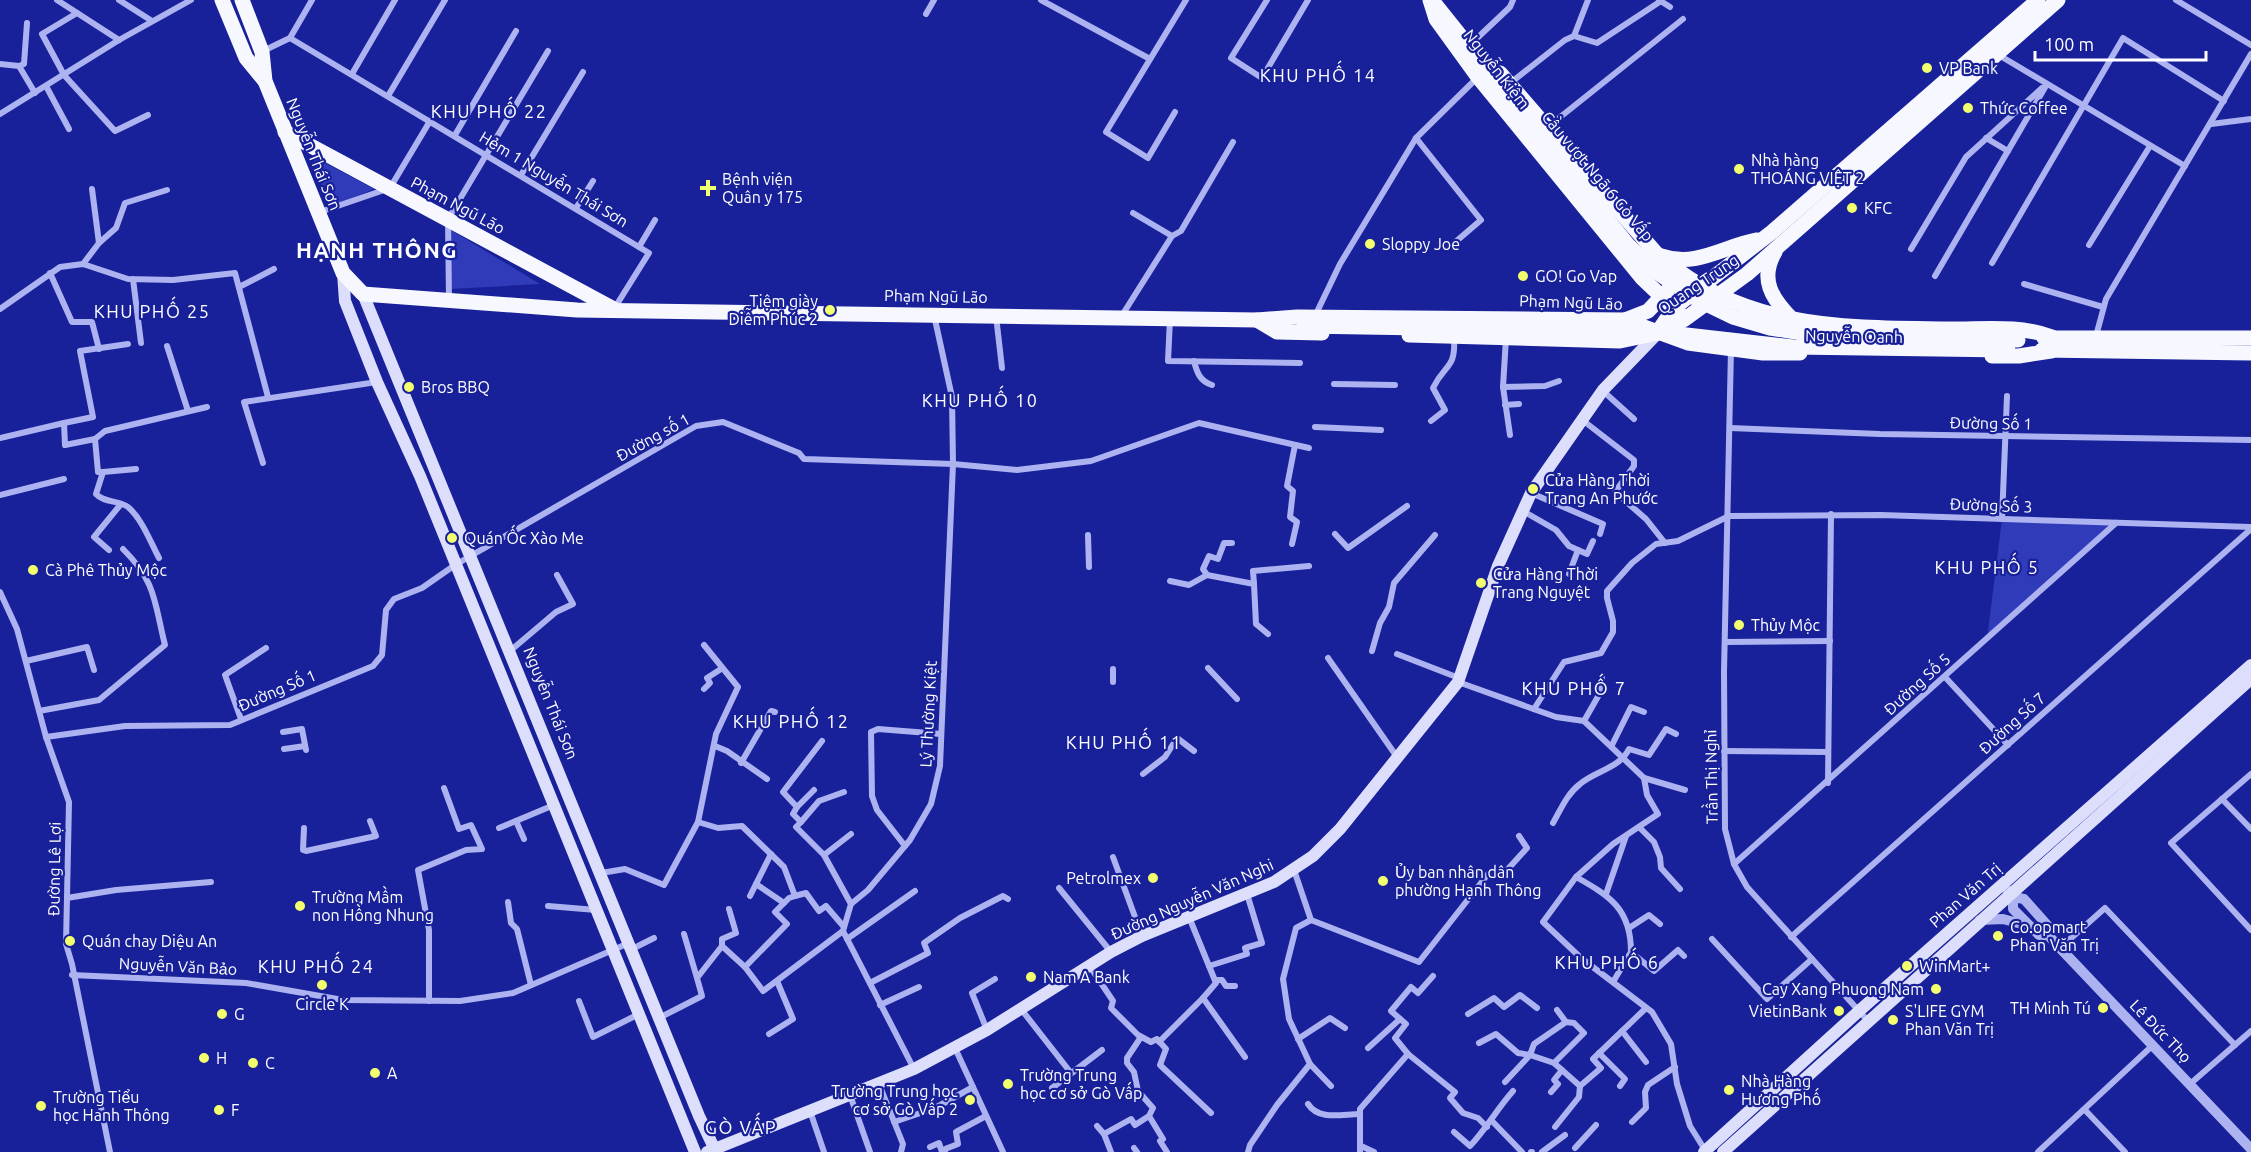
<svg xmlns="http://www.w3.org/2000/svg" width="2251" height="1152" font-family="Ubuntu,sans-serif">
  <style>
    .green { fill: #2f3bb8 }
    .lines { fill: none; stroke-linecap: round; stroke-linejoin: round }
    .minor { stroke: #adb3f1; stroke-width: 6 }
    .tertiary { stroke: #adb3f1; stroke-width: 10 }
    .secondary { stroke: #dcdefc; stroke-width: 12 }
    .primary { stroke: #f7f8ff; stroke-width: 15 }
    .primary-bridge { stroke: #f7f8ff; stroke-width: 15 }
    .poi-dot { fill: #f3ff6d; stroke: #182199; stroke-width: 2 }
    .labels { text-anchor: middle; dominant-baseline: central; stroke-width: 4.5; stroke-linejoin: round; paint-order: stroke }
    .poi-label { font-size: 16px; fill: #fff; stroke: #182199; text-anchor: start }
    .street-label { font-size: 16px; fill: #fff; stroke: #182199 }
    .neighbourhood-label { font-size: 18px; letter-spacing: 1.5px; fill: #fff; stroke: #182199 }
    .district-label { font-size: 22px; font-weight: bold; letter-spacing: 1.5px; fill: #fff; stroke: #182199 }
  </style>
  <rect width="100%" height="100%" fill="#182199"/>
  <!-- green -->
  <g class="green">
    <polygon points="312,156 374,189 329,208"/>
    <polygon points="451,230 540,284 451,289"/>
    <polygon points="2002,519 2116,523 1987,639"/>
  </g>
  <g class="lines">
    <!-- minor -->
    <g class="minor">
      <polyline points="57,0 119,40"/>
      <polyline points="119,0 152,21"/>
      <polyline points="1041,0 1150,59"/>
      <polyline points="1267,0 1231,58 1262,78 1308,0"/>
      <polyline points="1659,0 1670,7"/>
      <polyline points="2176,0 2251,45"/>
      <polyline points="77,13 42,34 64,75 115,131 148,115"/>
      <polyline points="926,14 934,0"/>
      <polyline points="1574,36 1588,0"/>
      <polyline points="290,38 312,0"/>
      <polyline points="1473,42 1510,7 1513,0"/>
      <polyline points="263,51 290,38 649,253 614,309"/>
      <polyline points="1997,54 2185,166"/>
      <polyline points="0,64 19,66 35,93"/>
      <polyline points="19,66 24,64 27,23"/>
      <polyline points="352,74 395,0"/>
      <polyline points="1509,84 1565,40 1574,36 1597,43 1661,1"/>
      <polyline points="46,86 69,129"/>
      <polyline points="388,96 445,0"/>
      <polyline points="1175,112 1148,158 1106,132 1186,0"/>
      <polyline points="0,114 119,40 191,0"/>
      <polyline points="2211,124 2251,119"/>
      <polyline points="1549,126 1683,19"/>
      <polyline points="455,135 516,31"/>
      <polyline points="1416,138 1481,220 1453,244"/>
      <polyline points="1986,138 2008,151"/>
      <polyline points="521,175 583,72"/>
      <polyline points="92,189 99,243"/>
      <polyline points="576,208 593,181"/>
      <polyline points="320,212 390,188 430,121"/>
      <polyline points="1133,213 1172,236"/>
      <polyline points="2089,245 2150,146"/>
      <polyline points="639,247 655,220"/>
      <polyline points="1911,249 1966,157 2042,88"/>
      <polyline points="1992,263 2123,38 2224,101"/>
      <polyline points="83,264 99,243 116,228 125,203 167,190"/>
      <polyline points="50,273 72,322 92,322 99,349"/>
      <polyline points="1935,276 2047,84"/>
      <polyline points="133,279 141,343"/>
      <polyline points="2024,284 2103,307"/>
      <polyline points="239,287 274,269"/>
      <polyline points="449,299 448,219 548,51"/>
      <polyline points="0,309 60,267 83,264 128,279 173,280 235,273 268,397"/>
      <polyline points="996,316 1002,368"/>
      <polyline points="1315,316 1340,264 1416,138 1478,77"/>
      <polyline points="1121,317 1172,236 1181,231 1233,142"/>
      <polyline points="1170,319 1168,361 1300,363"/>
      <polyline points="2096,336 2106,299 2251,54"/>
      <polyline points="1506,338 1503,387 1510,435"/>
      <polyline points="167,346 188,411"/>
      <polyline points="1731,349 1724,672 1725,829 1734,864 1747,887 1869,1022"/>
      <path d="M1194,361C1197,373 1200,381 1212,385"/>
      <polyline points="1334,384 1395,385"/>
      <polyline points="1503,387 1545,386 1559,381"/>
      <polyline points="1603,391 1634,419"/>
      <polyline points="1505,405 1519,404"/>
      <polyline points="1581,419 1634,460 1634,466 1615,492 1646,519 1665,543"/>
      <path d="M1431,421L1445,410L1433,388C1445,363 1456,370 1454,337"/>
      <polyline points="64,423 93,417 80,351 128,344"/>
      <polyline points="1315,427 1381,430"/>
      <polyline points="1730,428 1880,434 2251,440"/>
      <path d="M0,438L64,423L65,445L95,439L98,472H103L96,494C104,503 119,500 128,507C142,519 150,541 159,558"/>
      <polyline points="95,439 105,431 207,407"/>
      <polyline points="263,463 244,402 377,382"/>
      <polyline points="103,472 136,469"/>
      <polyline points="1531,493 1603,524 1600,534"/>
      <polyline points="0,495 64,479"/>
      <polyline points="1523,511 1556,530 1569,546 1578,550 1569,574"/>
      <polyline points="2002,519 2007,396"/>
      <polyline points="1335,534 1348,548 1407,506"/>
      <polyline points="1088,535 1089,567"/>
      <polyline points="1292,544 1297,522 1290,517 1293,491 1287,486 1295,445"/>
      <polyline points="109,550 94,537 121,504"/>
      <polyline points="1578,550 1587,554 1593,541"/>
      <polyline points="1207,575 1203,569 1209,556 1218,559 1224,543 1232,543"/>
      <polyline points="1170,581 1189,585 1207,575 1254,584 1256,624 1268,634"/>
      <polyline points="1254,584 1253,571 1309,566"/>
      <polyline points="0,592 17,629 46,737 69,802 66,944 72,964 110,1152"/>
      <polyline points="1725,642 1830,641"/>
      <polyline points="510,651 556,612 573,604 557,575"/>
      <polyline points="1372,651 1380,623 1389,607 1394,583 1435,535"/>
      <polyline points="1397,654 1459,678"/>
      <polyline points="1328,658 1397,757"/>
      <polyline points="26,661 87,647 94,670"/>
      <polyline points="1208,668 1237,699"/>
      <polyline points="1113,669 1113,682"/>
      <polyline points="1945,677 2008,745"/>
      <polyline points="1458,682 1556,717 1584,721 1644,778 1647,795 1658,814 1613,844 1576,877 1543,922 1581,958 1652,1012 1671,1044 1677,1084 1690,1126 1705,1150"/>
      <polyline points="704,689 710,683 707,678 721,669"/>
      <polyline points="1534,709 1564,662 1601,653 1613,632 1613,621 1607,598 1607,591 1632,563 1656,544 1678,541 1729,516 1881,515 2251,527"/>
      <path d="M39,711L99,700L165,645C154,602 157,583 123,549"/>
      <polyline points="241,719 225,675 266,648"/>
      <polyline points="1584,721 1600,693 1602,678"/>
      <polyline points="283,732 302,729 306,750"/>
      <polyline points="46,737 125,726 230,725 373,666 382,655 386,610 394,599 422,588 455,565 696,426 723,422 799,453 804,459 953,464 1017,470 1091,461 1199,423 1309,448"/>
      <polyline points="822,741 783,792 797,807 793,814 801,822 796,827 824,855 851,904"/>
      <polyline points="1612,745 1631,707 1644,712"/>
      <polyline points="715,746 727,751 767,779"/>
      <polyline points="284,749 305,746"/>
      <polyline points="1724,751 1828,752"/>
      <polyline points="741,763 771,711 775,712"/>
      <polyline points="1143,774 1165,757 1177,738 1194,751"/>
      <polyline points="2251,774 2171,843 2251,930"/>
      <polyline points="1644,778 1685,790"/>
      <polyline points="1828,783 1831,514"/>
      <polyline points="2222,799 2251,829"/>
      <polyline points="797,807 814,790"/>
      <polyline points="516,821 524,839"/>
      <polyline points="698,822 718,828 742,826 784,867 795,896 806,893 819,911 826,906 844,927"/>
      <polyline points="801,822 819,801 844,792"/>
      <path d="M1553,823C1561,809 1567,794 1580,784C1595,771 1620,768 1629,749L1649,755L1666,729L1676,734"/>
      <polyline points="1639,827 1654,842 1660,857 1661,868 1680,889"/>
      <polyline points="304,828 303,850 306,851 376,836 370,821"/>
      <polyline points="499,828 554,805"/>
      <polyline points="905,846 877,810 872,796 871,732 878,729 941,734"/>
      <polyline points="824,855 851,834"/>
      <polyline points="1113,857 1142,936"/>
      <polyline points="1734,864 2116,523"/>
      <polyline points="1294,870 1311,920 1419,962 1488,874 1507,870 1527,848 1519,836"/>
      <polyline points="601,873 625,869 664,885 698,822 716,734 738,687 704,645"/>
      <path d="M1576,877C1610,896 1631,909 1631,952L1654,971L1678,950L1684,956"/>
      <polyline points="756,884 784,903"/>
      <polyline points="1059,888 1111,952"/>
      <polyline points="1606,894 1626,836"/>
      <polyline points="750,896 771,854"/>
      <polyline points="67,898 116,890 211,882"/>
      <polyline points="508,902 511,923 517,929 531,985"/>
      <polyline points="548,906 596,910"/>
      <polyline points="1189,917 1216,983 1203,998 1245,1057"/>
      <polyline points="1629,928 1649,915 1660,924"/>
      <polyline points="684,934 697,978"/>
      <polyline points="1791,937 2251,529"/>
      <polyline points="847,939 915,891"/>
      <polyline points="1712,939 1767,999 1812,959"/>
      <polyline points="722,946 722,939 736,933 729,909"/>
      <polyline points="2060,948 2105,908 2235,1045"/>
      <polyline points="632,949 654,938"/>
      <polyline points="1089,965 1113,1001 1111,1008 1138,1035 1151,1042 1157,1039 1166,1049 1160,1065 1211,1113"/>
      <polyline points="1209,966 1247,954 1245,948 1262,943 1247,894"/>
      <polyline points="745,967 787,924 775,912 789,898 795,896"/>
      <polyline points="72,975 246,983 343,1000 460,1001 513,993 629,943"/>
      <polyline points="1215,980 1222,980 1226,986 1235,986"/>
      <polyline points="1613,982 1631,952"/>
      <polyline points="870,983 928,953 924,943 960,918 1003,896 1008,899"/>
      <polyline points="429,1001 429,930 418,870 466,850 482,849 471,825 459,829 444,788"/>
      <polyline points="579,1001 593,1037 639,1014"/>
      <polyline points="880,1005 919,987"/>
      <polyline points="1021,1009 1071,1073"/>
      <polyline points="1468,1014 1494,998 1504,1007 1520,995 1537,1008"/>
      <polyline points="659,1018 702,996 697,978 722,946 745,967 763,991 843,931"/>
      <polyline points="987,1030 972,993 995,979"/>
      <polyline points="1622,1031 1646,1062"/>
      <polyline points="769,1034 793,1019 777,981"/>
      <polyline points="1141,1037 1127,1058 1127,1063 1134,1072 1138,1091 1153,1108 1149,1116 1163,1139 1160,1141 1167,1152"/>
      <polyline points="1298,1039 1330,1018 1345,1028"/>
      <polyline points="1159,1042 1203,998"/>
      <polyline points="1479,1043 1496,1034 1518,1053 1530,1055 1534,1044 1566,1022"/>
      <polyline points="955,1048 1003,1152"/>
      <polyline points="1368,1048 1400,1019"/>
      <polyline points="1599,1053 1625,1079 1620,1086"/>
      <polyline points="1408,1054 1455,1092 1450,1098 1463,1113 1478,1118 1487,1127"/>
      <polyline points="1554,1063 1584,1033 1574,1023 1566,1022 1557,1010"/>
      <polyline points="1310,1064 1331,1086"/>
      <polyline points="914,1069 843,931 851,904 868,890 910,840 931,804 940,766 953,464 952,397 934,315"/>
      <polyline points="1505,1082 1530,1055 1554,1063 1580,1086"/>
      <polyline points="879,1084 903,1144 901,1152"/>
      <polyline points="2190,1084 2251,1031"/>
      <polyline points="1052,1088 1102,1050"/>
      <polyline points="1551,1092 1558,1084 1554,1080 1562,1070"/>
      <polyline points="850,1095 870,1152"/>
      <path d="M1308,1104C1319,1121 1342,1114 1360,1114"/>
      <polyline points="2085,1110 2125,1152"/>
      <polyline points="810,1111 824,1152"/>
      <polyline points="1491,1120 1522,1152"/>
      <polyline points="894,1122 935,1108 973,1087"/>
      <polyline points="1632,1122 1646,1108 1645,1092 1648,1085 1675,1067"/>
      <polyline points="1097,1126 1104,1134 1131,1119 1135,1125 1149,1116"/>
      <polyline points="1555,1127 1579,1097 1580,1086 1601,1068 1593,1059 1645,1009"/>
      <path d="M1454,1132L1470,1146C1486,1129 1497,1109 1513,1091"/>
      <polyline points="1104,1134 1111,1152"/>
      <polyline points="1361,1146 1374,1152"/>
      <polyline points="930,1147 939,1143 942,1152"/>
      <polyline points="1134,1148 1137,1152"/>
      <polyline points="1575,1148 1596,1125"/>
      <polyline points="945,1152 945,1149 958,1144 956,1132 986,1116"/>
      <polyline points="1248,1152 1250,1145 1277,1105 1310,1064 1289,1019 1283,979 1296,928 1311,920"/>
      <polyline points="1360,1152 1360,1109 1408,1054 1395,1038 1406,1024 1391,1011 1411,987 1418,993 1433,976"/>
      <polyline points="1531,1152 1532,1152"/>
      <polyline points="1542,1152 1565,1135"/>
      <polyline points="2038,1152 2152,1046"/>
    </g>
    <!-- tertiary -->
    <g class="tertiary">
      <polyline points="2007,890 2013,897 2024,899 2048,926 2048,935 2060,948 2251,1149"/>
      <polyline points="2013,897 2013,909 2039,935 2048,935"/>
      <polyline points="1980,920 2003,919 2029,926"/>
    </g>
    <!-- secondary -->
    <g class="secondary">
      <polyline points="343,273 345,301 377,382 420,476 695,1152"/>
      <path d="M363,294C474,568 589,841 699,1116L716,1152"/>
      <polyline points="707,1152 914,1069 987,1030 1111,952 1142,936 1274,882 1313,856 1340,829 1458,682 1498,566 1531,493 1603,390 1658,333"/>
      <polyline points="1704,1152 1859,1011 2251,665"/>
      <polyline points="1723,1152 2251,679"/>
    </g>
    <!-- primary -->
    <g class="primary">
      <polyline points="222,0 246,58 265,81"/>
      <polyline points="242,0 262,52 265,81 343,273 363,294 577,310 1257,320 1297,317 1625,320 1688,343 1763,353 1800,353"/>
      <polyline points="1430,0 1436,19 1478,77 1642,278 1681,315"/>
      <path d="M1500,73L1655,252C1741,330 1843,328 1952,329C1986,329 2021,325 2052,337"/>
      <polyline points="285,132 614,309"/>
      <path d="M1775,252C1759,279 1772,299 1792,319"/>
      <path d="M1662,256C1696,268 1724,246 1757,240"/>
      <polyline points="1257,320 1277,332 1322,333"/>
      <polyline points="1625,320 1648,311 1668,290"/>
      <polyline points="1659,330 1675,307 1772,232 2038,0"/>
      <polyline points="1409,335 1620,341 1658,333 1685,319 1747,274 2058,0"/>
      <polyline points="2044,338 2251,338"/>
      <polyline points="2042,350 2251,353"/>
      <polyline points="1992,356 2019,356 2051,351"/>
    </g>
    <!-- primary-bridge -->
    <g class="primary-bridge">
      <polyline points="1435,4 1628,245 1658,273 1698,300 1733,317 1770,328 1808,334 2018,340"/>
      <polyline points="1304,326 1660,332 1793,347 2008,350"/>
    </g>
  </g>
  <!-- markers -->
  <g class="poi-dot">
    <circle cx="1927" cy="68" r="6"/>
    <circle cx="1968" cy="108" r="6"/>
    <circle cx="1739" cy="169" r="6"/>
    <path d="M705 179h6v6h6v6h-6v6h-6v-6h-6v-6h6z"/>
    <circle cx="1852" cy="208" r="6"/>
    <circle cx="1370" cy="244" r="6"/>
    <circle cx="1523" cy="276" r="6"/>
    <circle cx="830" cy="310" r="6"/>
    <circle cx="409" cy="387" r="6"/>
    <circle cx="1533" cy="489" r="6"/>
    <circle cx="452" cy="538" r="6"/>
    <circle cx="33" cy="570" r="6"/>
    <circle cx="1481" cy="583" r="6"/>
    <circle cx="1739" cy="625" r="6"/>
    <circle cx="1153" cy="878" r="6"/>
    <circle cx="1383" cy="881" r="6"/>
    <circle cx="300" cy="906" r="6"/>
    <circle cx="1998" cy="936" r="6"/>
    <circle cx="70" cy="941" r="6"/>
    <circle cx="1907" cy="966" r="6"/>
    <circle cx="1031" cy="977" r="6"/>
    <circle cx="322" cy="985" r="6"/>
    <circle cx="1936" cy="989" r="6"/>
    <circle cx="2103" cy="1008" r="6"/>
    <circle cx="1839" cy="1011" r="6"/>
    <circle cx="222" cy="1014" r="6"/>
    <circle cx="1893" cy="1020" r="6"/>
    <circle cx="204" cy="1058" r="6"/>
    <circle cx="253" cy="1063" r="6"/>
    <circle cx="375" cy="1073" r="6"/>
    <circle cx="1008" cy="1084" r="6"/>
    <circle cx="1729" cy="1090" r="6"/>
    <circle cx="970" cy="1100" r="6"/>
    <circle cx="41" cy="1106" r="6"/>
    <circle cx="219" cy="1110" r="6"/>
  </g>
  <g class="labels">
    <!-- poi labels -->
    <g class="poi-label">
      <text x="1939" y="68">VP Bank</text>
      <text x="1980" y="108">Thức Coffee</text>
      <text x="1751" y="160">Nhà hàng<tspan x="1751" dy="18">THOÁNG VIỆT 2</tspan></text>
      <text x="722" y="179">Bệnh viện<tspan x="722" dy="18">Quân y 175</tspan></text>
      <text x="1864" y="208">KFC</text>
      <text x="1382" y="244">Sloppy Joe</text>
      <text x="1535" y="276">GO! Go Vap</text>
      <text x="818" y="301" text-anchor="end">Tiệm giày<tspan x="818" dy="18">Diễm Phúc 2</tspan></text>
      <text x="421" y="387">Bros BBQ</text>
      <text x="1545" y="480">Cửa Hàng Thời<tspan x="1545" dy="18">Trang An Phước</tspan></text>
      <text x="464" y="538">Quán Ốc Xào Me</text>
      <text x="45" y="570">Cà Phê Thủy Mộc</text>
      <text x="1493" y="574">Cửa Hàng Thời<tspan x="1493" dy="18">Trang Nguyệt</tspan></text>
      <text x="1751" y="625">Thủy Mộc</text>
      <text x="1395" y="872">Ủy ban nhân dân<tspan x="1395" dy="18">phường Hạnh Thông</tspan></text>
      <text x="1141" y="878" text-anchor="end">Petrolmex</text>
      <text x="312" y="897">Trường Mầm<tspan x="312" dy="18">non Hồng Nhung</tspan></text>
      <text x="2010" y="927">Co.opmart<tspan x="2010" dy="18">Phan Văn Trị</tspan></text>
      <text x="82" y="941">Quán chay Diệu An</text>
      <text x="1919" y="966">WinMart+</text>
      <text x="1043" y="977">Nam A Bank</text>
      <text x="1924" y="989" text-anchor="end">Cay Xang Phuong Nam</text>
      <text x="322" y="1004" text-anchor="middle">Circle K</text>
      <text x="2091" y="1008" text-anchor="end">TH Minh Tú</text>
      <text x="1827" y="1011" text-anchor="end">VietinBank</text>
      <text x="1905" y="1011">S'LIFE GYM<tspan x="1905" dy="18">Phan Văn Trị</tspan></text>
      <text x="234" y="1014">G</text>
      <text x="216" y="1058">H</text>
      <text x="265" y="1063">C</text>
      <text x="387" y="1073">A</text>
      <text x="1020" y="1075">Trường Trung<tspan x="1020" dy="18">học cơ sở Gò Vấp</tspan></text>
      <text x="1741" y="1081">Nhà Hàng<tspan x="1741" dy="18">Hương Phố</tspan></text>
      <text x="958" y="1091" text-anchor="end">Trường Trung học<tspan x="958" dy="18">cơ sở Gò Vấp 2</tspan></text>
      <text x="53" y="1097">Trường Tiểu<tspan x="53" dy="18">học Hanh Thông</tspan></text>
      <text x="231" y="1110">F</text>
    </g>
    <!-- street labels -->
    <g class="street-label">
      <text transform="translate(1497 69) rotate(52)">Nguyễn Kiệm</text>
      <text transform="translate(314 154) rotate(68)">Nguyễn Thái Sơn</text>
      <text transform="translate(1598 176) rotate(50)">Cầu vượt Ngã 6 Gò Vấp</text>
      <text transform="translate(554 179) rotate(31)">Hẻm 1 Nguyễn Thái Sơn</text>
      <text transform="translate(458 205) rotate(28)">Phạm Ngũ Lão</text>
      <text transform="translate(1698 284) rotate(-34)">Quang Trung</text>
      <text transform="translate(936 296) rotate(1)">Phạm Ngũ Lão</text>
      <text transform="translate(1571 302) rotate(2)">Phạm Ngũ Lão</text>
      <text transform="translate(1854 336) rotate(1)">Nguyễn Oanh</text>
      <text transform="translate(1991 423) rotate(1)">Đường Số 1</text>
      <text transform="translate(653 437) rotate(-29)">Đường số 1</text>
      <text transform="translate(1991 505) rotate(2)">Đường Số 3</text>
      <text transform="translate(1917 684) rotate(-42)">Đường Số 5</text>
      <text transform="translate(277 690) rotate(-23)">Đường Số 1</text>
      <text transform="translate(551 703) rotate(68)">Nguyễn Thái Sơn</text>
      <text transform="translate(928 714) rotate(-87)">Lý Thường Kiệt</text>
      <text transform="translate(2012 723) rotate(-42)">Đường Số 7</text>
      <text transform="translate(1711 777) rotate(-91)">Trần Thị Nghỉ</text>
      <text transform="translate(54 869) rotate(-89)">Đường Lê Lợi</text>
      <text transform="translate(1965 895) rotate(-41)">Phan Văn Trị</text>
      <text transform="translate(1192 899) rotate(-24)">Đường Nguyễn Văn Nghi</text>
      <text transform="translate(178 966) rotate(3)">Nguyễn Văn Bảo</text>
      <text transform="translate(2161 1031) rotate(46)">Lê Đức Thọ</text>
    </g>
    <!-- neighbourhood labels -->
    <g class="neighbourhood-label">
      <text x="1318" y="75">KHU PHỐ 14</text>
      <text x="489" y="111">KHU PHỐ 22</text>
      <text x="152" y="311">KHU PHỐ 25</text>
      <text x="980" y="400">KHU PHỐ 10</text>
      <text x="1987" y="567">KHU PHỐ 5</text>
      <text x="1574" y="688">KHU PHỐ 7</text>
      <text x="791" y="721">KHU PHỐ 12</text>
      <text x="1124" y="742">KHU PHỐ 11</text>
      <text x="1607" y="962">KHU PHỐ 6</text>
      <text x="316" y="966">KHU PHỐ 24</text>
      <text x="741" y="1127">GÒ VẤP</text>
    </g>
    <!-- district labels -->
    <g class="district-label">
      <text x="377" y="249">HẠNH THÔNG</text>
    </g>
  </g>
  <!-- scale -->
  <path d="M2035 51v9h171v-9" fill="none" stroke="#ffffff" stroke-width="3"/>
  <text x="2044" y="51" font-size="18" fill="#ffffff" stroke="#182199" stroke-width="4.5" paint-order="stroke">100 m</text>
</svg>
